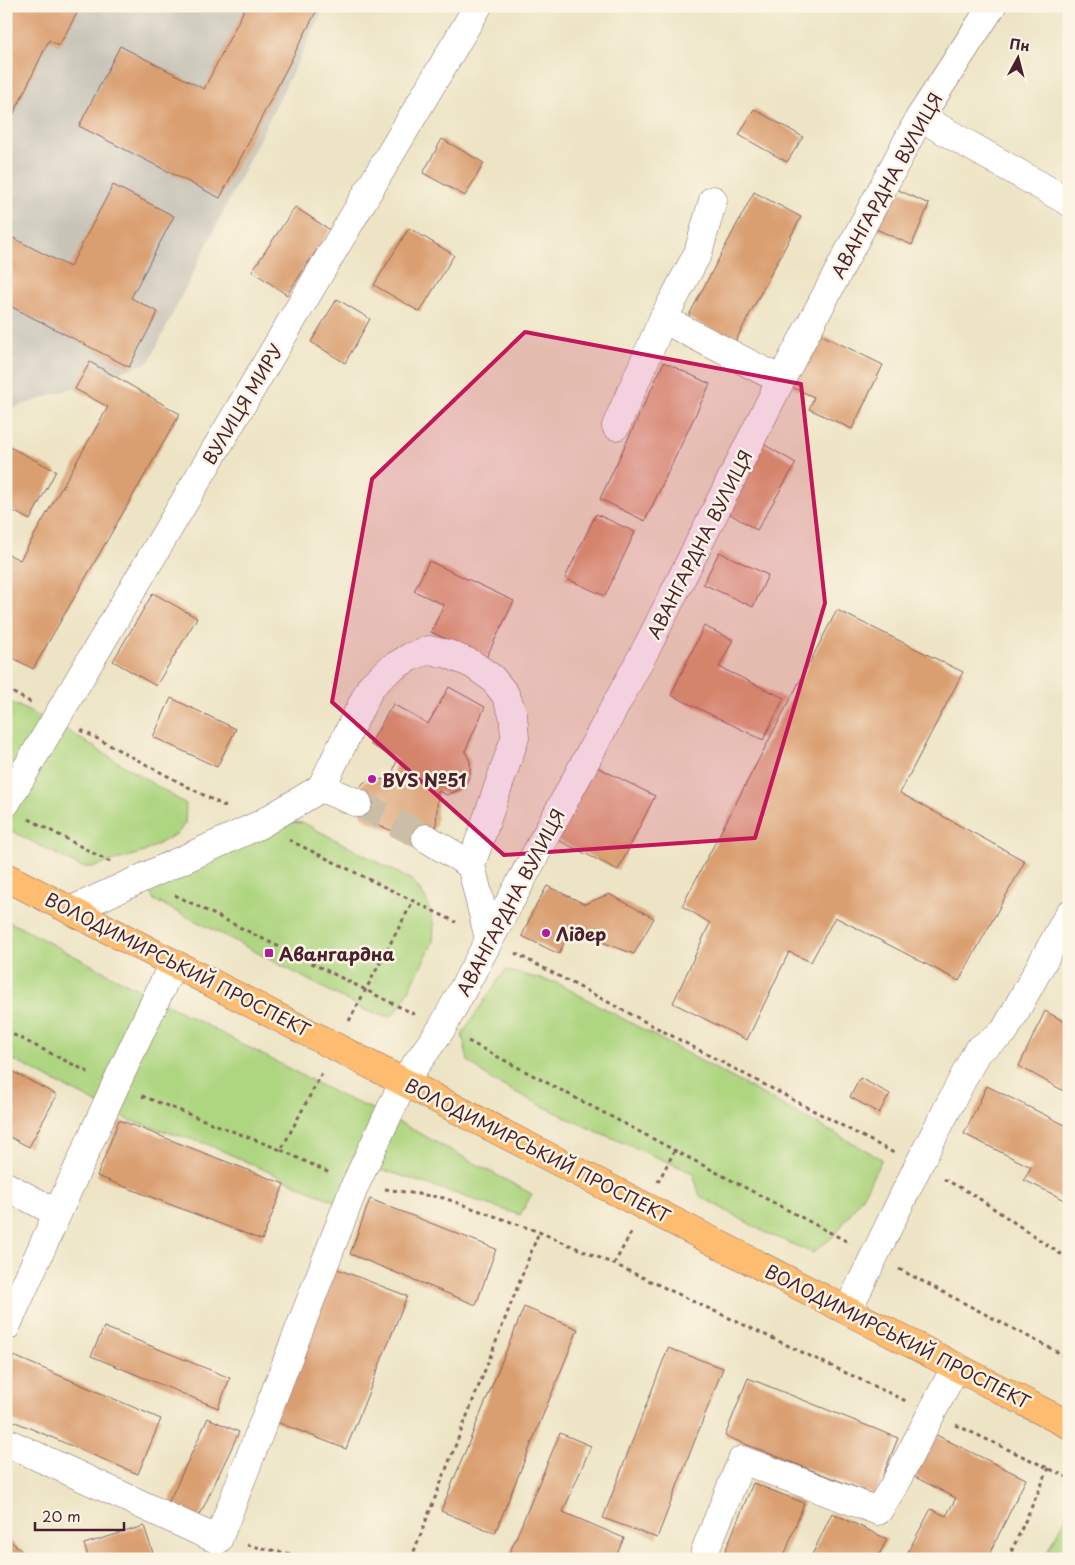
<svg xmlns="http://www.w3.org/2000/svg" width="1075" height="1565" font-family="'Playpen Sans',sans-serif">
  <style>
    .industrial { fill: #c8c4b8 }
    .green { fill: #aed580; stroke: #7c7a56 }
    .building { fill: #da9f71 }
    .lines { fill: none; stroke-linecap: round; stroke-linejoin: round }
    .minor-tunnel { stroke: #ccbda6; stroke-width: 28; stroke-dasharray: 28 14; stroke-linecap: butt }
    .minor-casing { stroke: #836461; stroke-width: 29 }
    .major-casing { stroke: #836461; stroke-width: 29 }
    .path { stroke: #836461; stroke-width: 3; stroke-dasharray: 4 4; stroke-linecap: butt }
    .minor { stroke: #fff; stroke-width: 28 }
    .major { stroke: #febc70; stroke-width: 28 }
    .marked { fill: #c2185b; fill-opacity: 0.2; stroke: #c2185b; stroke-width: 4; stroke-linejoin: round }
    .poi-dot { fill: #b5179e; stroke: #fcf5e5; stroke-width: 2 }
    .labels { text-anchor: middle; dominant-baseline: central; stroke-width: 5; stroke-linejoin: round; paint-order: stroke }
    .street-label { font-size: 18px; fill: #4a1f2b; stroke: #fcf5e5 }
    .poi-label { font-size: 18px; font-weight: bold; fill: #4a1f2b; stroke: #fcf5e5; text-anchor: start }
  </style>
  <rect width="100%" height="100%" fill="#fcf5e5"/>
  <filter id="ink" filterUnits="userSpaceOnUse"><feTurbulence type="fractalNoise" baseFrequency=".02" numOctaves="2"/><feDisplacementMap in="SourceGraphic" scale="10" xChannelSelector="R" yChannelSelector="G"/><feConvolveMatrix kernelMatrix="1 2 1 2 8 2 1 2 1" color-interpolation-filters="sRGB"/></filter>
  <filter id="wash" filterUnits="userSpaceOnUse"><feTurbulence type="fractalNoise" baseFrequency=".0096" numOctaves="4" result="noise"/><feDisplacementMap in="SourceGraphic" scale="20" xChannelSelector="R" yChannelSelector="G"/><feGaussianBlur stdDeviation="1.12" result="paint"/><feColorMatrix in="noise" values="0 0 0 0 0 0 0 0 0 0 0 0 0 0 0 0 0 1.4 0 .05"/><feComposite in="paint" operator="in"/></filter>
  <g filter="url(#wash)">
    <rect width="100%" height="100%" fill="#ede4c5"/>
    <!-- industrial -->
    <polygon class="industrial" points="6,6 325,6 149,362 17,407 6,414"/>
    <!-- green -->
    <g class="green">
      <polygon points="6,700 63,728 186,804 185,823 178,833 144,852 93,867 81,867 6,828"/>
      <polygon points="290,822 304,823 413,881 426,899 434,926 433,942 402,1004 391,1017 367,1011 239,943 154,900 147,887"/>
      <polygon points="6,920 343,1097 380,1112 532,1194 520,1215 390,1172 353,1166 340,1204 207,1144 131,1121 6,1056"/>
      <polygon points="505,970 557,983 882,1159 862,1197 835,1235 813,1253 764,1232 700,1196 693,1173 573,1121 493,1081 468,1061 462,1034"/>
      <polygon points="1069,1512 1069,1559 1044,1559"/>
    </g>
    <g id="blocks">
      <!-- building -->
      <g class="building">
        <polygon points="6,6 81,6 59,46 49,40 6,130"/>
        <polygon points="246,6 319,6 220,198 79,126 120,46 204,89"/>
        <polygon points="754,109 803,137 787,162 739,135"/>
        <polygon points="442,139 484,163 465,196 423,173"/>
        <polygon points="113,185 174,216 131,298 158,312 129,367 6,304 6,246 11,237 70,267"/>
        <polygon points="894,188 929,204 912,245 876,229"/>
        <polygon points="754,192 801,217 735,342 688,317"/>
        <polygon points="295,207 330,230 287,295 252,271"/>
        <polygon points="409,228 454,255 420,312 374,285"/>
        <polygon points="337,299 370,319 345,363 311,342"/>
        <polygon points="818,333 883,365 852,429 809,409 814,397 792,387"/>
        <polygon points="90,362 180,414 33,669 6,654 6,553 20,560 108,407 75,389"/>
        <polygon points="664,362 710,384 645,521 600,499"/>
        <polygon points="763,444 796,463 757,530 725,511"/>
        <polygon points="6,445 56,471 30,520 6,507"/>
        <polygon points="596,514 635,532 605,596 565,578"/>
        <polygon points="719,552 768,575 753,607 703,584"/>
        <polygon points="429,561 514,601 486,658 431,632 444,605 414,591"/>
        <polygon points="153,593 197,618 156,686 113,661"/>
        <polygon points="837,610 963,672 900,793 1025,861 959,981 835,917 811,962 789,952 747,1040 673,1003 710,923 682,906"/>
        <polygon points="704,626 733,640 719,667 784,698 763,740 671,695"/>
        <polygon points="449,687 485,707 465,751 470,761 470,775 464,788 447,795 438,791 436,826 421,842 370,822 362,816 358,803 358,792 363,783 371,779 390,780 397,760 370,744 393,704 428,724"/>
        <polygon points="171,698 236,729 217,767 153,737"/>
        <polygon points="593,765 655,796 618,870 556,839"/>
        <polygon points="547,886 585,904 609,894 654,918 634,954 570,930 559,954 522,936 533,911"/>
        <polygon points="1045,1011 1069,1024 1069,1094 1019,1066"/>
        <polygon points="6,1068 57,1095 29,1147 6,1135"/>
        <polygon points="860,1078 890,1094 879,1113 850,1097"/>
        <polygon points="987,1086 1069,1127 1069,1202 1024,1180 1031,1167 964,1134"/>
        <polygon points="119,1120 284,1184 262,1240 97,1176"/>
        <polygon points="370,1199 496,1249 476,1305 350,1254"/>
        <polygon points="335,1268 407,1296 346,1449 274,1421"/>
        <polygon points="524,1307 578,1329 495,1533 441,1511"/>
        <polygon points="104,1327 230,1378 218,1408 91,1356"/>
        <polygon points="668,1348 723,1368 657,1538 603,1518"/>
        <polygon points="14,1356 161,1419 138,1474 6,1418 6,1375"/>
        <polygon points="748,1378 898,1438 875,1495 725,1436"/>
        <polygon points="208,1418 239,1432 196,1523 166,1508"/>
        <polygon points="928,1431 1026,1479 987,1559 904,1559 931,1509 946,1516 956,1498 907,1473"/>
        <polygon points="560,1433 591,1446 563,1512 624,1538 615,1559 507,1559"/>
        <polygon points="753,1483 804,1503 783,1559 722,1559"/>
        <polygon points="832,1513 887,1539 877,1559 810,1559"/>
        <polygon points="144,1526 155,1559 89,1559 84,1544"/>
        <polygon points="6,1537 31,1559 6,1559"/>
      </g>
    </g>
  </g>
  <g filter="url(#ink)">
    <use href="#blocks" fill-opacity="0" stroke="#836461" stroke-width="1"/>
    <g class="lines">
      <!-- minor-tunnel -->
      <polyline class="minor-tunnel" points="358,803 426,838"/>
      <!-- minor casing -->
      <g class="minor-casing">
        <g id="minor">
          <polyline points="920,117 1069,202"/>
          <polyline points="663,319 781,380"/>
          <polyline points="616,426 663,319 698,253 713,200"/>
          <polyline points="321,788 371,686 390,669 410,657 429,650 448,654 472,664 492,678 505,694 513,714 515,738 471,865 489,939"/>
          <polyline points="6,803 478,6"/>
          <polyline points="426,838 471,865"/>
          <polyline points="72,910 259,825 321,788 358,803"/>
          <polyline points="6,1186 57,1213"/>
          <polyline points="848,1310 918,1166 977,1051 1004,1032 1069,914"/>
          <polyline points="6,1327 115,1086 173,963"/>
          <polyline points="6,1442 218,1540 355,1185 404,1081 442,1028 648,645 781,380 920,117 992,6"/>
          <polyline points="705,1551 742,1460 878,1511 893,1487 956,1366"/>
        </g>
      </g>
      <!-- major casing -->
      <g class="major-casing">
        <polyline id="major" points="6,877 1069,1425"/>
      </g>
      <!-- path -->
      <g class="path">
        <polyline points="6,689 32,703"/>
        <polyline points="81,730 228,808"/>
        <polyline points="29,819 110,862"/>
        <polyline points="289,840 456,922"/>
        <polyline points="175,895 416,1015"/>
        <polyline points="515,953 894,1153"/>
        <polyline points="349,1021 413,901"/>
        <polyline points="6,1031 90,1073"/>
        <polyline points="468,1041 850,1243"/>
        <polyline points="142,1096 281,1150 323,1071"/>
        <polyline points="281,1150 330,1173"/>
        <polyline points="944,1179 974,1195 1056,1251 1069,1259"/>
        <polyline points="658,1182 675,1150"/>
        <polyline points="385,1189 444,1198 539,1232 614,1264 906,1401"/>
        <polyline points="614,1264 632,1231"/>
        <polyline points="899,1269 1069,1358"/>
        <polyline points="956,1425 1069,1478"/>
        <polyline points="247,1545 315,1559"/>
        <polyline points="411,1559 539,1232"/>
        <polyline points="1008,1559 1049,1468"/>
      </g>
      <!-- minor -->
      <use href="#minor" class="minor"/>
      <!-- major -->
      <use href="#major" class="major"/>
    </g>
  </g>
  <!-- marked area -->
  <path class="marked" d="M525,332L801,384L825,603L755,838L504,855L332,702L372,479Z"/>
  <!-- markers -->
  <g class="poi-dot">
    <circle cx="372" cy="779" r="5"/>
    <circle cx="546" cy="933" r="5"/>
    <rect x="264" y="948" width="10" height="10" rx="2.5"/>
  </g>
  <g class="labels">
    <!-- street labels -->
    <g class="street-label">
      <text transform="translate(886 185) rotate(-61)">АВАНГАРДНА ВУЛИЦЯ</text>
      <text transform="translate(242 404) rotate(-59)">ВУЛИЦЯ МИРУ</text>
      <text transform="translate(699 544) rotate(-63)">АВАНГАРДНА ВУЛИЦЯ</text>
      <text transform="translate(510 902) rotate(-62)">АВАНГАРДНА ВУЛИЦЯ</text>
      <text transform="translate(178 964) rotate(27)">ВОЛОДИМИРСЬКИЙ ПРОСПЕКТ</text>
      <text transform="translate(538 1150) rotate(27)">ВОЛОДИМИРСЬКИЙ ПРОСПЕКТ</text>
      <text transform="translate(898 1336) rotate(27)">ВОЛОДИМИРСЬКИЙ ПРОСПЕКТ</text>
    </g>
    <!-- poi labels -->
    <g class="poi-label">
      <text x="382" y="779">BVS №51</text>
      <text x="556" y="933">Лідер</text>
      <text x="279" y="953">Авангардна</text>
    </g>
  </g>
  <!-- margin -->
  <rect width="1075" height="1565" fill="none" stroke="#fcf5e5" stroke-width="25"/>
  <!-- north arrow -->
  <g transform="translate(1018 58) rotate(7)" stroke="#fcf5e5" stroke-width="4" paint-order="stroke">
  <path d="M0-4L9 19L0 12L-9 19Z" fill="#4a1f2b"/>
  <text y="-8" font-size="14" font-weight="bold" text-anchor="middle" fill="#4a1f2b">Пн</text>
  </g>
  <!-- scale -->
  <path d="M35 1522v8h89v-8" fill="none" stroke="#4a1f2b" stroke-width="2.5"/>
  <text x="42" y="1522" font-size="15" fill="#4a1f2b" stroke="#fcf5e5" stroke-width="4" paint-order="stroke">20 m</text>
</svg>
